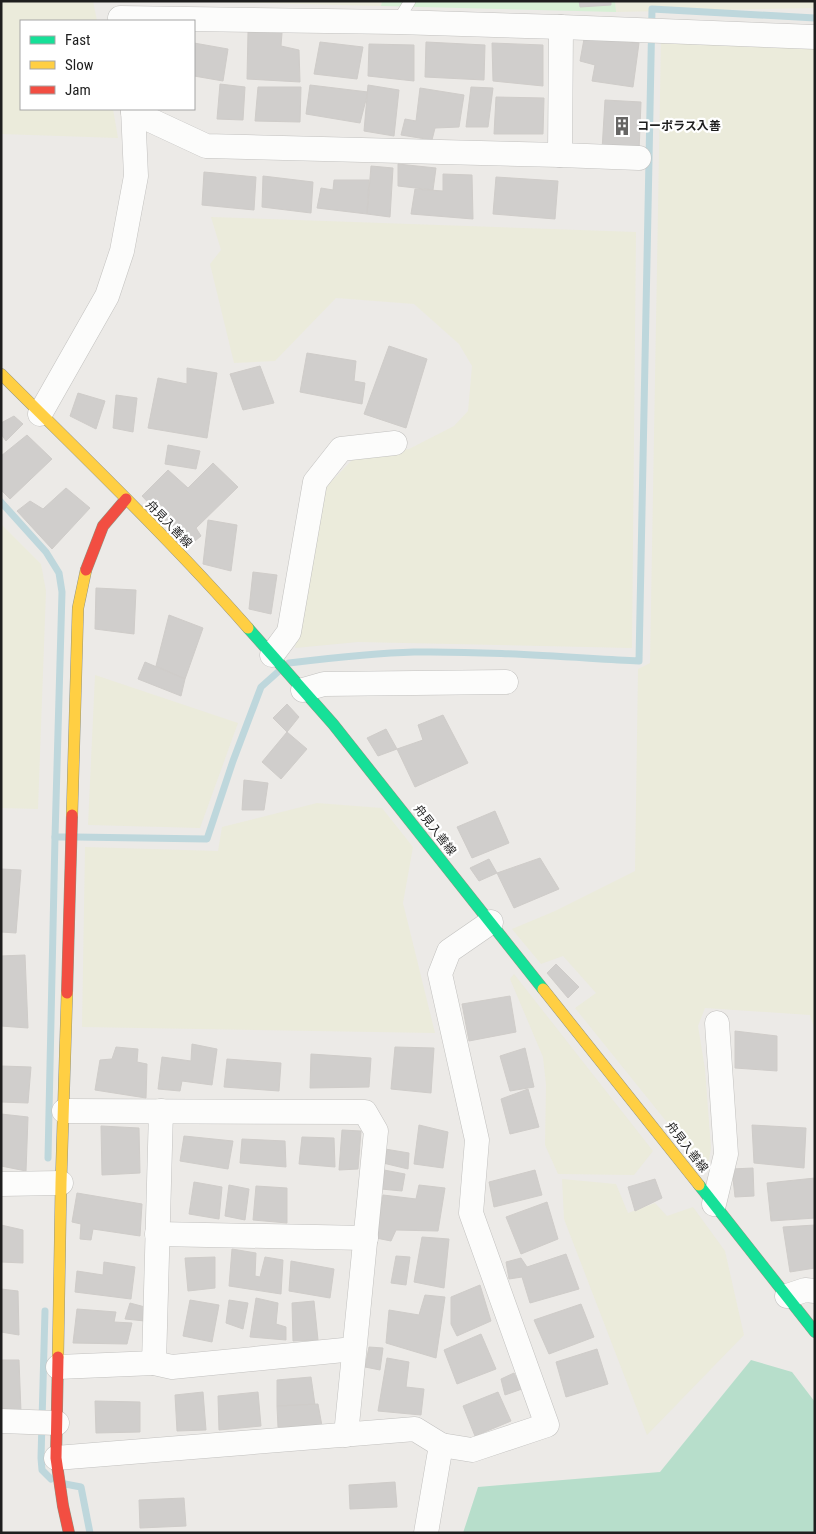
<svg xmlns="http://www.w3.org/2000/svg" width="816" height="1534" font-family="'Roboto Condensed','Noto Sans JP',sans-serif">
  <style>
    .farmland { fill: #ebebdb }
    .park { fill: #d7f0d5 }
    .pitch { fill: #b7decb }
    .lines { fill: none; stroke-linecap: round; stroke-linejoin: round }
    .stream { stroke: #bed7dc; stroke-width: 7 }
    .building { fill: #d0cecc; stroke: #cfccc9 }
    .lane-casing { stroke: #c2c1bf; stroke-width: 12 }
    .street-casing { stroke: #c2c1bf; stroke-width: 25 }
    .fast-casing { stroke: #939481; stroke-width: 12 }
    .slow-casing { stroke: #939481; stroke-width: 12 }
    .jam-casing { stroke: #939481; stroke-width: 12 }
    .lane { stroke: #fcfcfb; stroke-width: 11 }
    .street { stroke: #fcfcfb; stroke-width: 24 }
    .fast { stroke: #16e098; stroke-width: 11 }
    .slow { stroke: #ffcf43; stroke-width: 11 }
    .jam { stroke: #f24e42; stroke-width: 11 }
    .labels { text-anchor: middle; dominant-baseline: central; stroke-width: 4.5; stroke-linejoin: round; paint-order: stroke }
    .poi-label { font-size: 12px; font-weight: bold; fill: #1e1e1e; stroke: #fff; text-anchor: start }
    .street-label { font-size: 12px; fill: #1e1e1e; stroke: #fff }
  </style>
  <rect width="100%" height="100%" fill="#eceae7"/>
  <!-- farmland -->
  <g class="farmland">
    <polygon points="1,1 93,1 97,21 21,21 21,109 113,109 118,138 1,134"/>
    <polygon points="181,1 382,1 381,6"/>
    <polygon points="615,1 815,1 815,8 616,12"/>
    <polygon points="661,38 815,43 815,1031 810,1015 705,1008 698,1026 705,1069 711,1148 707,1172 575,1008 596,993 563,956 541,964 512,929 555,911 635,871 638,669 650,663"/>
    <polygon points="211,217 636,232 632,648 358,642 295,648 325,488 353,459 409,449 454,426 468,411 472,366 459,344 414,304 336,298 275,361 234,363 210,264 221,250"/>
    <polygon points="1,524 41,564 46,591 38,809 1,808"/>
    <polygon points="95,675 238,723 200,828 88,825"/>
    <polygon points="317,803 382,808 413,847 403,903 435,1033 82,1027 85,847 218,851 222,827"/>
    <polygon points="514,974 653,1151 634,1175 558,1174 545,1145 546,1085 543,1057 510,979"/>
    <polygon points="562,1179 616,1184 628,1213 655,1203 667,1216 693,1207 725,1251 744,1335 647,1435 564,1219"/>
  </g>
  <!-- park -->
  <polygon class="park" points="382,1 615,1 616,12 381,6"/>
  <!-- pitch -->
  <polygon class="pitch" points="751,1360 792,1372 815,1402 815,1533 463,1533 478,1487 660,1472"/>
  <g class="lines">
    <!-- stream -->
    <g class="stream">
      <polyline points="1,502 46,552 59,573 62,592 55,837"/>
      <path d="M289,663C331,658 373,653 414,652C489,651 564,657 639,661L652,9L815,18"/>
      <polyline points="76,837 207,839 233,761 261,687 279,671"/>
      <polyline points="48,1158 55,837 65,837"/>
      <polyline points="45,1311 41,1458 42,1470 51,1479"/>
      <polyline points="65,1484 81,1487 90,1533"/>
    </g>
  </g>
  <!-- building -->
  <g class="building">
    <polygon points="579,1 611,1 611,5 580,7"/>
    <polygon points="248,32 282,33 281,46 299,50 300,82 247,79"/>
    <polygon points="584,39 639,43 633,87 592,81 595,65 580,61"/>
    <polygon points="320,42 363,47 357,79 314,74"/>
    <polygon points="426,42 485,45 484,80 425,77"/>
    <polygon points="194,43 228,49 223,81 194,76"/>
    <polygon points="492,43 543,45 543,86 493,81"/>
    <polygon points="369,44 414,45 414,81 368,76"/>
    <polygon points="220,84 245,87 243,120 217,119"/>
    <polygon points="310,85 368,92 360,123 306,114"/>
    <polygon points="368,85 399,90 394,136 364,131"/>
    <polygon points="258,87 301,87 300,122 255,121"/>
    <polygon points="471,87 493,88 488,127 466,127"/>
    <polygon points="420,88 464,95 459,127 435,128 432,140 401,135 405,119 416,121"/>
    <polygon points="496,97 544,98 543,134 494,134"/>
    <polygon points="605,100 641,102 639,152 602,150"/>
    <polygon points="398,164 436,168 433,190 398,186"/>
    <polygon points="371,166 393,168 390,217 367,214"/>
    <polygon points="204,172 256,177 254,210 202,205"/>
    <polygon points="443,174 472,175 473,219 411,214 415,189 443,191"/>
    <polygon points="263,176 313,182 311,213 262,207"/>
    <polygon points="496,177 558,181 555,219 493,214"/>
    <polygon points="334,180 369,180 367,214 317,208 321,188 333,190"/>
    <polygon points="389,346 427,359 406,428 364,414"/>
    <polygon points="307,353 356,361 354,381 365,383 362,404 300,392"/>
    <polygon points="260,366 274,403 243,410 230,374"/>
    <polygon points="187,368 217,373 207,438 148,428 158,378 187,384"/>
    <polygon points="78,393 105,401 96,429 70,416"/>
    <polygon points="116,395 137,398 133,432 113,428"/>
    <polygon points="14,416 23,424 6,441 1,434 1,423"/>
    <polygon points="27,435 52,459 10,499 1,490 1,456"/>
    <polygon points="168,445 200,451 196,469 165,464"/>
    <polygon points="213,463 238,487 196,528 201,536 189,546 142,496 168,470 188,488"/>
    <polygon points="66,488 90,508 52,549 17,511 30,501 43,509"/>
    <polygon points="208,520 237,525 231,571 203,564"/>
    <polygon points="253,572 277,575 271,614 249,609"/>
    <polygon points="96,588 136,590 134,634 95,629"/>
    <polygon points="169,615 203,628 185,679 156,666"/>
    <polygon points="145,662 185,679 181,696 138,679"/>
    <polygon points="287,704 299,717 287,732 273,718"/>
    <polygon points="443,715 468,763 415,787 397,749 423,740 418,725"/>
    <polygon points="386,729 397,749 378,756 367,738"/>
    <polygon points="287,732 307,749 281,779 262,762"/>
    <polygon points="244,780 268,783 264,810 242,810"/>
    <polygon points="495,811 509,843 472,858 457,827"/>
    <polygon points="540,858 559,889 514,908 497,873"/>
    <polygon points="489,859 497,873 479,881 470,868"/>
    <polygon points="1,869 21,870 16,933 1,932"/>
    <polygon points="25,955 28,1028 1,1026 1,956"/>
    <polygon points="556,964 579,987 568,998 547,973"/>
    <polygon points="510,996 516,1032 469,1041 462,1004"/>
    <polygon points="735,1031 777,1036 777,1071 735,1068"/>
    <polygon points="192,1044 217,1049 212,1085 182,1081 180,1091 158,1089 162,1057 191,1061"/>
    <polygon points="116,1047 138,1049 137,1062 147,1064 146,1098 95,1090 100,1060 112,1059"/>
    <polygon points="395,1047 434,1048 431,1093 391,1089"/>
    <polygon points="525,1048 534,1087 510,1091 500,1056"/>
    <polygon points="311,1054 371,1058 369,1087 310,1088"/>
    <polygon points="227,1059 281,1063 279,1091 224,1087"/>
    <polygon points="1,1066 31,1067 28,1103 1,1102"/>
    <polygon points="528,1089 539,1127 510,1134 501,1099"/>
    <polygon points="1,1114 28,1117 26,1171 1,1166"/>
    <polygon points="419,1125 448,1132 443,1168 414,1164"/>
    <polygon points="752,1125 806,1128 804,1168 754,1163"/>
    <polygon points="101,1126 139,1128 140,1173 102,1175"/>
    <polygon points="342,1130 361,1131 358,1169 339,1170"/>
    <polygon points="184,1136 233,1141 228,1169 180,1161"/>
    <polygon points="302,1137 334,1138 335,1167 299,1164"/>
    <polygon points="242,1139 285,1141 286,1167 240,1163"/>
    <polygon points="385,1149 409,1153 408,1169 383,1163"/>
    <polygon points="753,1168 754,1196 735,1197 732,1169"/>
    <polygon points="384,1170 405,1174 402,1191 381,1189"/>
    <polygon points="535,1170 542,1195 494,1207 489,1182"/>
    <polygon points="815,1178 815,1218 771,1221 767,1183"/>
    <polygon points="655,1179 662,1198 635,1211 628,1187"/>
    <polygon points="194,1182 222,1187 219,1219 189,1214"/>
    <polygon points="229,1185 249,1189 245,1220 225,1216"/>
    <polygon points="419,1185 445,1188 438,1231 396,1230 391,1241 376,1238 383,1195 416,1199"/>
    <polygon points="256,1186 287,1188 287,1223 253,1220"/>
    <polygon points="77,1193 142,1204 140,1236 93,1229 91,1240 80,1239 81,1224 72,1222"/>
    <polygon points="547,1202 558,1239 521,1254 506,1217"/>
    <polygon points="1,1225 23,1230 23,1263 1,1262"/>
    <polygon points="815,1225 815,1268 790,1272 783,1227"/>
    <polygon points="422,1237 449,1239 444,1288 414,1282"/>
    <polygon points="232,1249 256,1253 255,1276 260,1277 265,1257 283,1260 281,1294 229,1286"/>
    <polygon points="566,1254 579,1289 530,1303 522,1277 509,1279 506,1262 521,1258 527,1267"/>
    <polygon points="396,1256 410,1257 406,1285 391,1283"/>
    <polygon points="215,1257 215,1288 188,1291 185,1258"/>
    <polygon points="291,1261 334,1269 330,1298 289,1291"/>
    <polygon points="104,1262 135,1267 131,1299 75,1292 77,1271 103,1275"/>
    <polygon points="480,1285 491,1321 457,1336 451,1324 451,1297"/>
    <polygon points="1,1289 18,1291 19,1335 1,1332"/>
    <polygon points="425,1295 445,1297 436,1358 386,1343 389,1310 419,1315"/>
    <polygon points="256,1298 278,1303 276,1324 286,1327 286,1340 250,1337"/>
    <polygon points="190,1300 219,1305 212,1342 183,1336"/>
    <polygon points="229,1300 248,1303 243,1329 226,1323"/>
    <polygon points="314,1301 318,1340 293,1341 292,1303"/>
    <polygon points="130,1303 145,1307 145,1321 125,1319"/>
    <polygon points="581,1304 594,1337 549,1354 534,1320"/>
    <polygon points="77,1309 116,1312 114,1322 132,1323 127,1344 73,1343"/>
    <polygon points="481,1334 496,1369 457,1384 444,1350"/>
    <polygon points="369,1347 383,1348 380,1370 365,1367"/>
    <polygon points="597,1349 608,1384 566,1397 556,1362"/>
    <polygon points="387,1358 409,1362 406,1387 424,1389 421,1415 378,1411"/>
    <polygon points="1,1360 19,1360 21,1412 1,1410"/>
    <polygon points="514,1373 522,1389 505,1395 501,1379"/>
    <polygon points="311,1377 315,1405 277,1406 277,1380"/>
    <polygon points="203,1392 206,1430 177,1431 175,1395"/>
    <polygon points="258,1392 261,1426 219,1430 218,1396"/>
    <polygon points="498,1392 511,1421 475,1436 463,1406"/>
    <polygon points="95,1401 140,1402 140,1432 96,1433"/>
    <polygon points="318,1404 322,1426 278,1427 277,1406"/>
    <polygon points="395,1482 397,1507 350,1509 349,1485"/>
    <polygon points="184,1498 186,1526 140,1528 139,1500"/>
  </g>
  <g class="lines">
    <!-- lane casing -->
    <g class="lane-casing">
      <polyline id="lane" points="397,22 410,1"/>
    </g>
    <!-- street casing -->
    <g class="street-casing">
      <g id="street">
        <polyline points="120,18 397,22 561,27 815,37"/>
        <polyline points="133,112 206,146 560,155 561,27"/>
        <polyline points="560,155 639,158"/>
        <polyline points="40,414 107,296 122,251 136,176 133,109"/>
        <polyline points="272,655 289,632 315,482 341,449 395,443"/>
        <polyline points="303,690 324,684 506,682"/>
        <polyline points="64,1111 365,1112 376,1131 346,1435"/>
        <polyline points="161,1111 154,1363 172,1367 354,1349"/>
        <polyline points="1,1184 61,1183"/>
        <polyline points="714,1204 726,1154 717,1023"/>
        <polyline points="157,1234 366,1238"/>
        <polyline points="787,1296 805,1290 815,1291"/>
        <polyline points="58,1367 154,1363"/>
        <polyline points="1,1421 57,1423"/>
        <polyline points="441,1445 472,1450 547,1425 471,1213 477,1140 440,974 449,951 491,922"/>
        <polyline points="56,1458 415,1429 441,1445 426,1533"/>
      </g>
    </g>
    <!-- fast casing -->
    <g class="fast-casing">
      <g id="fast">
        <polyline points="248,628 333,724 543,989"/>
        <polyline points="699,1185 815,1332"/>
      </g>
    </g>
    <!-- slow casing -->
    <g class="slow-casing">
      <g id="slow">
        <path d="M1,374C84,457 170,539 248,628"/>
        <polyline points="72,815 78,608 86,570"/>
        <polyline points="543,989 699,1185"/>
        <polyline points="58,1357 61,1183 67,993"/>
      </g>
    </g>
    <!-- jam casing -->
    <g class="jam-casing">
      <g id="jam">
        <polyline points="86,570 103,526 126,499"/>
        <polyline points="67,993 72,815"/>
        <polyline points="58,1357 56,1458 63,1506 69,1533"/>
      </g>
    </g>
    <!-- lane -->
    <use href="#lane" class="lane"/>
    <!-- street -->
    <use href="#street" class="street"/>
    <!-- fast -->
    <use href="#fast" class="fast"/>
    <!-- slow -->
    <use href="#slow" class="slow"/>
    <!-- jam -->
    <use href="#jam" class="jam"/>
  </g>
  <!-- icons -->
  <defs>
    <g id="building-bare" transform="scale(1.5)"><path d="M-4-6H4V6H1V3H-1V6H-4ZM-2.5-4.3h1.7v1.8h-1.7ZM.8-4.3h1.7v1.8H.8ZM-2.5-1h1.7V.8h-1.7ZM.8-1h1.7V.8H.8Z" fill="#666564" stroke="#fff" stroke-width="2.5" paint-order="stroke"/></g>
  </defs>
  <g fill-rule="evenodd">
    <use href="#building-bare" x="622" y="126"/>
  </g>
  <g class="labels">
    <!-- poi labels -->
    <g class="poi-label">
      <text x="637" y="126">コーポラス入善</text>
    </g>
    <!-- street labels -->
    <g class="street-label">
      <text transform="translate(169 524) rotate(46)">舟見入善線</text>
      <text transform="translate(435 830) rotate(52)">舟見入善線</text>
      <text transform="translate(687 1147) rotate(52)">舟見入善線</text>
    </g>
  </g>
  <!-- border -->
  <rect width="816" height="1534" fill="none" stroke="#1e1e1e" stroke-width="5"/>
  <!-- legend -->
  <rect x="20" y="20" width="175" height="90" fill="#ffffff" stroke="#a5a5a5"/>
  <rect x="30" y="36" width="25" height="8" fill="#16e098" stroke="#a5a5a5"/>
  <text x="65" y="45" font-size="15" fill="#1e1e1e">Fast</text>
  <rect x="30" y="61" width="25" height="8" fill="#ffcf43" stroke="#a5a5a5"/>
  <text x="65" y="70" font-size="15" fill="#1e1e1e">Slow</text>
  <rect x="30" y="86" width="25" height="8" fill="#f24e42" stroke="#a5a5a5"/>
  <text x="65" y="95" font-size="15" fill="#1e1e1e">Jam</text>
</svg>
